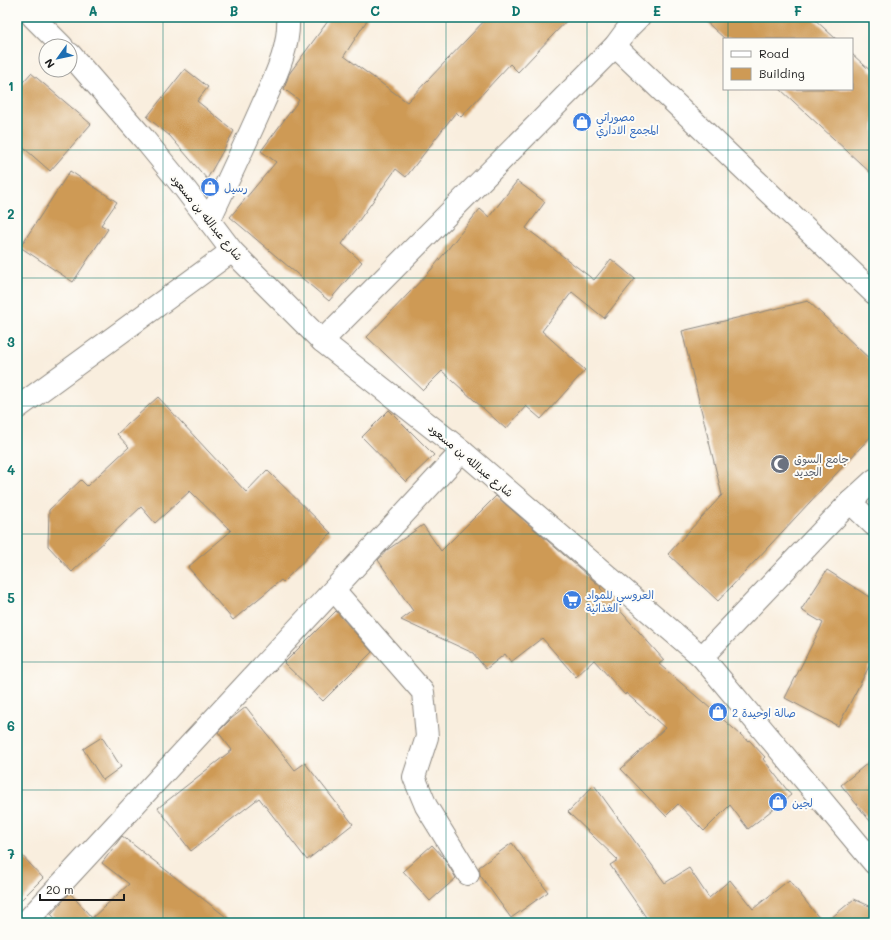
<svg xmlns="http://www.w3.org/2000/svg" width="891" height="940" font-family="Mali,'Playpen Sans Arabic',sans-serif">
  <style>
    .building { fill: #ce9a55 }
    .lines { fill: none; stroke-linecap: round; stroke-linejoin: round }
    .street-casing { stroke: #8a857d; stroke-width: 24 }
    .secondary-casing { stroke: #8a857d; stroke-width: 24 }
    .street { stroke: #fff; stroke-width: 22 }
    .secondary { stroke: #fff; stroke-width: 22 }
    .grid { fill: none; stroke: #0f766e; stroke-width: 1; stroke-opacity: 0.55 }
    .labels { text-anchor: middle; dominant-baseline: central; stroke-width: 4; stroke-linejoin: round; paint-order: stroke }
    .shop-label { font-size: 11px; fill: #366cbe; stroke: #fdfcf7; text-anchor: start }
    .street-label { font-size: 11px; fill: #1c1c1c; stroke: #fdfcf7 }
    .worship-label { font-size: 11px; fill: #5b616d; stroke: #fdfcf7; text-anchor: start }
    .neatline { fill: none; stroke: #0f766e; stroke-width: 1.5 }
    .grid-label { font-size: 13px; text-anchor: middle; font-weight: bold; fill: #0f766e }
  </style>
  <rect width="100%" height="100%" fill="#fdfcf7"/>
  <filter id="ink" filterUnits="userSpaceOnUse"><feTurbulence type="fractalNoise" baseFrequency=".025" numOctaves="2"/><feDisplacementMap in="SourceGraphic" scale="8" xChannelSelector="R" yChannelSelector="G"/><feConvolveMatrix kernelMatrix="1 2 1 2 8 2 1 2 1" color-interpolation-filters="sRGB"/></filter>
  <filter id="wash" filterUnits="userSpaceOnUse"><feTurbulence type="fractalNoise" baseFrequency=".012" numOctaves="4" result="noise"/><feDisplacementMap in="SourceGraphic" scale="16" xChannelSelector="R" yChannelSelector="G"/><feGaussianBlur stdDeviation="0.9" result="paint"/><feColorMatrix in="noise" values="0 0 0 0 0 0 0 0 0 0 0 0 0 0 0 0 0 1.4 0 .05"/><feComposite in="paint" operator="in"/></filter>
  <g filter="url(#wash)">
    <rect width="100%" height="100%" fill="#f9eede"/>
    <g id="blocks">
      <!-- building -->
      <g class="building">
        <polygon points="331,17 369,17 344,56 407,102 488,17 570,17 518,72 510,64 461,117 456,112 406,177 396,169 342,244 362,262 329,301 230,217 276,162 261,151 299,100 284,89 289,74"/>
        <polygon points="701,17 812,17 836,39 725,39"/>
        <polygon points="852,54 874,74 874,176 780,89 852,89"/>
        <polygon points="185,69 208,87 197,101 234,131 207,179 170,136 147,117"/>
        <polygon points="31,73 91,124 50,171 17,142 17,89"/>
        <polygon points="70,171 117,202 101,225 108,229 73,282 20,247"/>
        <polygon points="517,181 545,202 526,228 594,280 611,259 635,279 604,318 572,292 542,331 585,370 541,419 526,406 506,429 442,371 423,390 367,337 431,270 480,209 489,217"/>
        <polygon points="808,301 874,363 874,433 718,601 668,554 722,495 682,331"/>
        <polygon points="158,397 246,492 267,470 331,533 283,582 281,580 233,620 188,567 231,531 190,491 155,523 141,507 72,572 48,546 49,510 81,480 87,486 129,447 117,434"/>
        <polygon points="389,410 434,455 406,482 362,437"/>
        <polygon points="496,496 601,587 600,588 664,660 659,664 748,741 749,740 765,757 763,759 791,795 748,829 730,805 704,831 678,804 666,816 621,769 665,728 626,693 625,695 594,660 576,677 542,638 511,662 505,654 486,669 473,653 401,620 413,611 378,560 387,550 423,525 441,551"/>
        <polygon points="827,570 874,600 874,657 838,726 785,698 823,623 801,610"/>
        <polygon points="336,611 372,652 323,701 284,663"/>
        <polygon points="246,707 295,770 305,763 353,824 307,860 259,798 191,851 158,808 232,750 218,732 232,718"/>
        <polygon points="102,737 121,767 103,780 83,749"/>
        <polygon points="874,758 874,826 841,785"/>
        <polygon points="594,785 665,883 689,868 709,898 730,880 753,909 789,880 823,923 650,923 610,865 618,860 568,812"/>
        <polygon points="122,836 234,923 59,923 51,914 70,893 92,918 129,884 102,863"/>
        <polygon points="512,843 548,892 511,918 480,875 479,867"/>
        <polygon points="432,845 444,858 456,878 430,901 403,871"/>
        <polygon points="17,850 43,878 17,904"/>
        <polygon points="854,899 874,908 874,923 825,923"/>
      </g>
    </g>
  </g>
  <g filter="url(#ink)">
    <use href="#blocks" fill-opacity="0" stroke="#8a857d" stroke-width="1"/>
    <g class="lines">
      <!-- street casing -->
      <g class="street-casing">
        <g id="street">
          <polyline points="615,46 874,293"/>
          <path d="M209,221C227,182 246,143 263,104C275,77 290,48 288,17"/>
          <polyline points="322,341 615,46 629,27 639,17"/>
          <polyline points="17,408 232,251"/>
          <polyline points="850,502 874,525"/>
          <polyline points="334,590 423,692 427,737 414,777 426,806 468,874"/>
          <polyline points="702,657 850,502 874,480"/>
          <polyline points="25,923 462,451"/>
        </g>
      </g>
      <!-- secondary casing -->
      <g class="secondary-casing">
        <g id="secondary">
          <polyline points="33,17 62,46"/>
          <polyline points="70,54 144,139 185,189 232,251 322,341 462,451 702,657 874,863"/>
        </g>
      </g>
      <!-- street -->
      <use href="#street" class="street"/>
      <!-- secondary -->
      <use href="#secondary" class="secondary"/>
    </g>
  </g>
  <!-- grid -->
  <path class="grid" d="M163,17V923M304,17V923M446,17V923M587,17V923M728,17V39M728,89V923M17,150H874M17,278H874M17,406H874M17,534H874M17,662H874M17,790H874"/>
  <!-- icons -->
  <defs>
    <g id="shop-disc" transform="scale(1)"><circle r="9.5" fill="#3f7fe0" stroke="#fdfcf7"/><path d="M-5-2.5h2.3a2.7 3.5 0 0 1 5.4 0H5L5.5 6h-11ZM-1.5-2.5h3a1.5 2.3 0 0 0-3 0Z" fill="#fff"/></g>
    <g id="mosque-disc" transform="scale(1)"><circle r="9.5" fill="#6b7280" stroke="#fdfcf7"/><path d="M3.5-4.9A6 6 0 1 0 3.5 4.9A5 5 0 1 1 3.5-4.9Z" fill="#fff"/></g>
    <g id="supermarket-disc" transform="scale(1)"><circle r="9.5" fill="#3f7fe0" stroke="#fdfcf7"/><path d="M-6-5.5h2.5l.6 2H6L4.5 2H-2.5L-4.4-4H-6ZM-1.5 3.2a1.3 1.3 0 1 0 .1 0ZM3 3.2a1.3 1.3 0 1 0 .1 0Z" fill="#fff"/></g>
  </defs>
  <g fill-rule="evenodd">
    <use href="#shop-disc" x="582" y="122"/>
    <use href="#shop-disc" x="210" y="187"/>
    <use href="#mosque-disc" x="780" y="464"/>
    <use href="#supermarket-disc" x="572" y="600"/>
    <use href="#shop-disc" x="718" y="712"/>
    <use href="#shop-disc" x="778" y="802"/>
  </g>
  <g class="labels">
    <!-- shop labels -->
    <g class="shop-label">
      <text x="596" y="116">مصوراتي<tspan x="596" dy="13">المجمع الاداري</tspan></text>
      <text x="224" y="187">رسيل</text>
      <text x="586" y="594">العروسي للمواد<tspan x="586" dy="13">الغذائية</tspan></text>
      <text x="732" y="712">صالة اوحيدة 2</text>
      <text x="792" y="802">لجين</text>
    </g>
    <!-- street labels -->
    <g class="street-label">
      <text transform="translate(207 217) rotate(51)">شارع عبدالله بن مسعود</text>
      <text transform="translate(471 460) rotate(40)">شارع عبدالله بن مسعود</text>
    </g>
    <!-- worship labels -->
    <g class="worship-label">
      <text x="794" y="458">جامع السوق<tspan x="794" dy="13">الجديد</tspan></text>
    </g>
  </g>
  <!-- margin -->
  <rect width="891" height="940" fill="none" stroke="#fdfcf7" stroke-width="44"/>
  <!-- legend -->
  <rect x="723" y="38" width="130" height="52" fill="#fdfcf7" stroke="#a3a29f"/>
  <rect x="731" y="51" width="20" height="6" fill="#ffffff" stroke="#a3a29f"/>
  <text x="759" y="58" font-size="12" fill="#1c1c1c">Road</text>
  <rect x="731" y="68" width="20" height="12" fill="#ce9a55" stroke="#a3a29f"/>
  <text x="759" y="78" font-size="12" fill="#1c1c1c">Building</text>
  <!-- north arrow -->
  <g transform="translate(58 58) rotate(237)"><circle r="19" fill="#fdfcf7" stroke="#a3a29f"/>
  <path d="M0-3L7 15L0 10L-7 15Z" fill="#1f6fb2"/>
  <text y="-6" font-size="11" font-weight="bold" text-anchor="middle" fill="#1c1c1c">N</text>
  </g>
  <!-- scale -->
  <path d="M40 894v6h84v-6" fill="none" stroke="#1c1c1c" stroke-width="2"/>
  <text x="46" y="894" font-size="12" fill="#1c1c1c" stroke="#fdfcf7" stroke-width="3" paint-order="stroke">20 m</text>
  <rect x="22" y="22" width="847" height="896" class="neatline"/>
  <g class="grid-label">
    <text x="93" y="16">A</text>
    <text x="234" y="16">B</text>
    <text x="375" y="16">C</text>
    <text x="516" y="16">D</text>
    <text x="657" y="16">E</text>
    <text x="798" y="16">F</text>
    <text x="11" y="91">1</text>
    <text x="11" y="219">2</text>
    <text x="11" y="347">3</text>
    <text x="11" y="475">4</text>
    <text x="11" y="603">5</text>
    <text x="11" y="731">6</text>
    <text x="11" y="859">7</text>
  </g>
</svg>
